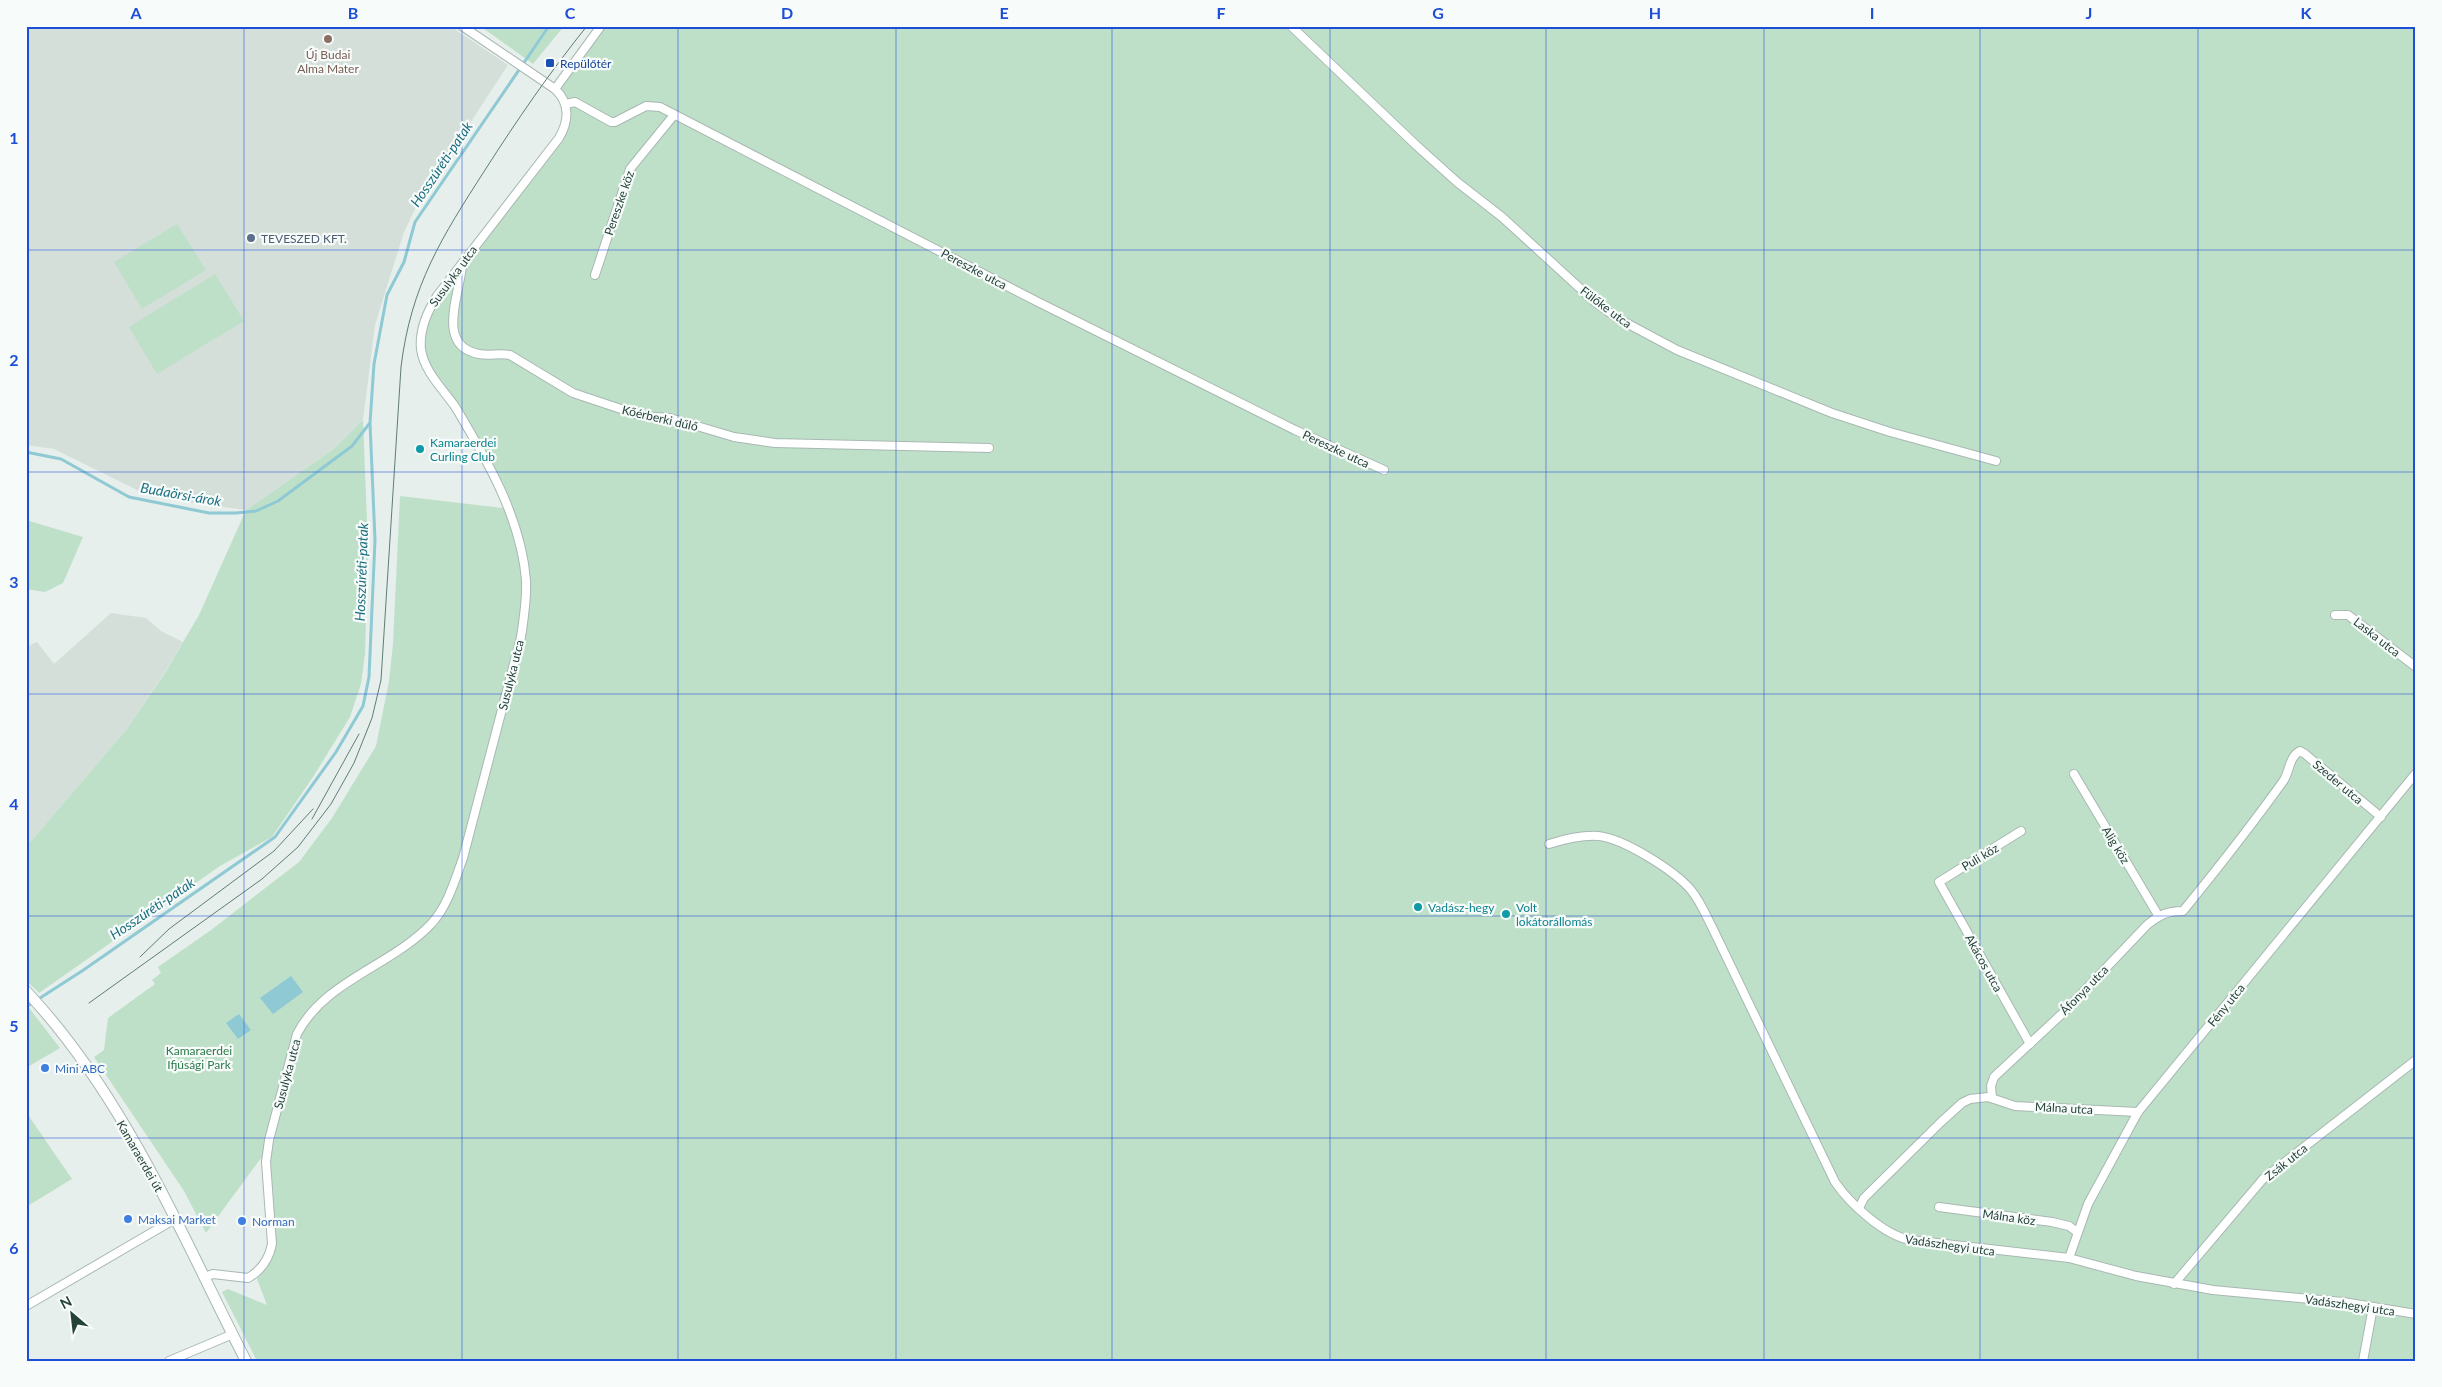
<svg xmlns="http://www.w3.org/2000/svg" width="2442" height="1387" font-family="Lato,sans-serif">
  <style>
    .built { fill: #d4dfda }
    .green { fill: #bfe0c8 }
    .water { fill: #8ec9d4 }
    .lines { fill: none; stroke-linecap: round; stroke-linejoin: round }
    .stream { stroke: #8ec9d4; stroke-width: 3 }
    .minor-casing { stroke: #a8b8b2; stroke-width: 10 }
    .tertiary-casing { stroke: #a8b8b2; stroke-width: 12 }
    .minor { stroke: #fff; stroke-width: 8 }
    .tertiary { stroke: #fff; stroke-width: 10 }
    .tram { stroke: #5f7d75; stroke-width: 1 }
    .grid { fill: none; stroke: #1d4ed8; stroke-width: 1; stroke-opacity: 0.55 }
    .education-dot { fill: #8d6e63; stroke: #f7fbf9; stroke-width: 2 }
    .transit-dot { fill: #1a4fb4; stroke: #f7fbf9; stroke-width: 2 }
    .service-dot { fill: #5c6f8a; stroke: #f7fbf9; stroke-width: 2 }
    .culture-dot { fill: #0f9aa8; stroke: #f7fbf9; stroke-width: 2 }
    .shop-dot { fill: #3f7fe0; stroke: #f7fbf9; stroke-width: 2 }
    .labels { text-anchor: middle; dominant-baseline: central; stroke-width: 4.5; stroke-linejoin: round; paint-order: stroke }
    .education-label { font-size: 12px; fill: #785e54; stroke: #f7fbf9 }
    .transit-label { font-size: 12px; fill: #164399; stroke: #f7fbf9; text-anchor: start }
    .street-label { font-size: 12px; fill: #24423a; stroke: #f7fbf9 }
    .service-label { font-size: 12px; fill: #4e5e75; stroke: #f7fbf9; text-anchor: start }
    .culture-label { font-size: 12px; fill: #0d838f; stroke: #f7fbf9; text-anchor: start }
    .park-label { font-size: 12px; fill: #2d7a4b; stroke: #f7fbf9 }
    .shop-label { font-size: 12px; fill: #366cbe; stroke: #f7fbf9; text-anchor: start }
    .water-label { font-size: 14px; font-style: italic; fill: #1c6f80; stroke: #f7fbf9 }
    .neatline { fill: none; stroke: #1d4ed8; stroke-width: 2 }
    .grid-label { font-size: 16px; text-anchor: middle; font-weight: bold; fill: #1d4ed8 }
  </style>
  <rect width="100%" height="100%" fill="#e6efeb"/>
  <!-- built -->
  <g class="built">
    <polygon points="26,26 450,26 508,65 419,201 404,232 375,325 363,420 335,448 246,510 151,497 54,449 26,445"/>
    <polygon points="111,613 146,618 161,631 183,642 165,672 126,730 26,847 26,647 37,642 54,664"/>
  </g>
  <!-- green -->
  <g class="green">
    <polygon points="480,26 564,26 533,64"/>
    <path d="M601,26H2416V1361H257L222,1292L228,1289L267,1305L257,1279L271,1257L261,1158L206,1233L184,1191L94,1057L104,1050L108,1018L155,984L152,980L161,973L158,967L211,930L299,862L332,818L376,746L389,681L393,644L400,496L503,508C491,479 477,453 461,426C447,402 429,374 424,346C422,333 428,318 433,305L559,138L567,113L555,89Z"/>
    <polygon points="177,224 206,270 142,309 114,262"/>
    <polygon points="215,274 244,321 157,374 129,327"/>
    <polygon points="363,420 368,548 365,654 361,684 350,717 313,777 272,837 220,866 39,993 26,980 26,847 126,730 165,673 199,615 246,510 335,448"/>
    <polygon points="26,520 83,537 63,583 45,592 26,589"/>
    <polygon points="26,1004 60,1048 26,1068"/>
    <polygon points="26,1112 72,1179 26,1207"/>
  </g>
  <!-- water -->
  <g class="water">
    <polygon points="291,976 303,992 273,1014 260,998"/>
    <polygon points="239,1014 251,1030 238,1039 226,1023"/>
  </g>
  <g class="lines">
    <!-- stream -->
    <g class="stream">
      <polyline points="26,452 61,459 129,497 209,513 236,513 256,511 278,501 352,446 369,424"/>
      <polyline points="26,1007 82,971 275,837 336,752 363,706 369,677 375,540 370,423 374,364 387,295 404,262 415,222 549,26"/>
    </g>
    <!-- minor casing -->
    <g class="minor-casing">
      <g id="minor">
        <polyline points="1291,26 1417,146 1457,182 1502,217 1595,302 1617,318 1677,350 1832,413 1890,432 1996,461"/>
        <polyline points="555,89 601,26"/>
        <polyline points="566,104 575,102 611,122 615,122 646,106 660,107 1036,301 1295,430 1384,470"/>
        <path d="M462,265C460,294 435,346 479,354C490,356 499,353 510,355L573,393L642,416L670,418L734,437L775,443L989,448"/>
        <polyline points="595,275 630,169 674,115"/>
        <polyline points="2335,615 2348,615 2352,618 2416,667"/>
        <polyline points="2074,774 2158,915"/>
        <polyline points="2021,831 1939,882 2030,1044"/>
        <path d="M1549,844C1565,839 1581,835 1598,836C1623,838 1675,871 1691,890C1700,901 1706,915 1712,927L1835,1182C1850,1204 1884,1235 1910,1240L2069,1258L2136,1276L2213,1290L2343,1302L2416,1314"/>
        <path d="M1992,1098L1991,1086L1994,1077L2065,1011L2147,925C2159,915 2167,911 2183,911C2218,868 2252,825 2284,780C2290,770 2289,757 2300,751L2305,754L2381,817"/>
        <polyline points="1939,1207 2052,1222 2069,1226 2077,1232"/>
        <polyline points="1859,1208 1864,1198 1941,1122 1962,1103 1970,1099 1988,1097 2015,1106 2138,1112"/>
        <polyline points="2069,1258 2088,1204 2138,1112 2416,773"/>
        <path d="M204,1277L213,1274L248,1278C262,1270 269,1259 272,1244L266,1162L269,1140L297,1034C325,980 392,966 432,923C448,905 455,880 463,858L521,637C524,618 527,599 526,580C521,518 487,460 456,408C444,390 424,372 421,349C419,330 427,312 437,296L559,138C569,121 570,103 555,89L462,26"/>
        <polyline points="2174,1284 2263,1179 2416,1060"/>
        <polyline points="26,1306 175,1219"/>
        <polyline points="169,1361 233,1334"/>
        <polyline points="2363,1361 2373,1307"/>
      </g>
    </g>
    <!-- tertiary casing -->
    <g class="tertiary-casing">
      <path id="tertiary" d="M26,991C125,1096 181,1234 246,1361"/>
    </g>
    <!-- minor -->
    <use href="#minor" class="minor"/>
    <!-- tertiary -->
    <use href="#tertiary" class="tertiary"/>
    <!-- tram -->
    <g class="tram">
      <polyline points="312,819 359,734"/>
      <polyline points="140,957 169,929 274,851 313,809"/>
      <path d="M89,1003L262,879L298,847L331,804L354,763L372,718L381,680L401,367C411,285 442,237 485,170C517,120 550,72 587,26"/>
    </g>
  </g>
  <!-- grid -->
  <path class="grid" d="M244,26V1361M462,26V1361M678,26V1361M896,26V1361M1112,26V1361M1330,26V1361M1546,26V1361M1764,26V1361M1980,26V1361M2198,26V1361M26,250H2416M26,472H2416M26,694H2416M26,916H2416M26,1138H2416"/>
  <!-- markers -->
  <circle class="education-dot" cx="328" cy="39" r="5"/>
  <rect class="transit-dot" x="545" y="58" width="10" height="10" rx="2.5"/>
  <circle class="service-dot" cx="251" cy="238" r="5"/>
  <g class="culture-dot">
    <circle cx="420" cy="449" r="5"/>
    <circle cx="1418" cy="907" r="5"/>
    <circle cx="1506" cy="914" r="5"/>
  </g>
  <g class="shop-dot">
    <circle cx="45" cy="1068" r="5"/>
    <circle cx="128" cy="1219" r="5"/>
    <circle cx="242" cy="1221" r="5"/>
  </g>
  <g class="labels">
    <!-- education labels -->
    <g class="education-label">
      <text x="328" y="54">Új Budai<tspan x="328" dy="14">Alma Mater</tspan></text>
    </g>
    <!-- transit labels -->
    <g class="transit-label">
      <text x="560" y="63">Repülőtér</text>
    </g>
    <!-- street labels -->
    <g class="street-label">
      <text transform="translate(619 203) rotate(-71)">Pereszke köz</text>
      <text transform="translate(974 269) rotate(28)">Pereszke utca</text>
      <text transform="translate(453 276) rotate(-54)">Susulyka utca</text>
      <text transform="translate(1606 307) rotate(37)">Fülőke utca</text>
      <text transform="translate(660 418) rotate(13)">Kőérberki dűlő</text>
      <text transform="translate(1336 449) rotate(25)">Pereszke utca</text>
      <text transform="translate(2377 637) rotate(38)">Laska utca</text>
      <text transform="translate(511 675) rotate(-76)">Susulyka utca</text>
      <text transform="translate(2338 782) rotate(40)">Szeder utca</text>
      <text transform="translate(2116 845) rotate(59)">Alig köz</text>
      <text transform="translate(1980 857) rotate(-31)">Puli köz</text>
      <text transform="translate(1984 963) rotate(61)">Akácos utca</text>
      <text transform="translate(2084 990) rotate(-46)">Áfonya utca</text>
      <text transform="translate(2226 1005) rotate(-51)">Fény utca</text>
      <text transform="translate(287 1074) rotate(-75)">Susulyka utca</text>
      <text transform="translate(2064 1108) rotate(3)">Málna utca</text>
      <text transform="translate(140 1156) rotate(60)">Kamaraerdei út</text>
      <text transform="translate(2286 1162) rotate(-39)">Zsák utca</text>
      <text transform="translate(2009 1217) rotate(8)">Málna köz</text>
      <text transform="translate(1950 1245) rotate(8)">Vadászhegyi utca</text>
      <text transform="translate(2350 1305) rotate(8)">Vadászhegyi utca</text>
    </g>
    <!-- service labels -->
    <g class="service-label">
      <text x="261" y="238">TEVESZED KFT.</text>
    </g>
    <!-- culture labels -->
    <g class="culture-label">
      <text x="430" y="442">Kamaraerdei<tspan x="430" dy="14">Curling Club</tspan></text>
      <text x="1428" y="907">Vadász-hegy</text>
      <text x="1516" y="907">Volt<tspan x="1516" dy="14">lokátorállomás</tspan></text>
    </g>
    <!-- park labels -->
    <g class="park-label">
      <text x="199" y="1050">Kamaraerdei<tspan x="199" dy="14">Ifjúsági Park</tspan></text>
    </g>
    <!-- shop labels -->
    <g class="shop-label">
      <text x="55" y="1068">Mini ABC</text>
      <text x="138" y="1219">Maksai Market</text>
      <text x="252" y="1221">Norman</text>
    </g>
    <!-- water labels -->
    <g class="water-label">
      <text transform="translate(441 164) rotate(-56)">Hosszúréti-patak</text>
      <text transform="translate(181 494) rotate(10)">Budaörsi-árok</text>
      <text transform="translate(361 572) rotate(-88)">Hosszúréti-patak</text>
      <text transform="translate(152 908) rotate(-34)">Hosszúréti-patak</text>
    </g>
  </g>
  <!-- border -->
  <rect width="2442" height="1387" fill="none" stroke="#f7fbf9" stroke-width="55"/>
  <!-- north arrow -->
  <g transform="translate(72 1314) rotate(332)" stroke="#f7fbf9" stroke-width="4" paint-order="stroke">
  <path d="M0-4L9 19L0 12L-9 19Z" fill="#24423a"/>
  <text y="-8" font-size="14" font-weight="bold" text-anchor="middle" fill="#24423a">N</text>
  </g>
  <rect x="28" y="28" width="2386" height="1332" class="neatline"/>
  <g class="grid-label">
    <text x="136" y="19">A</text>
    <text x="353" y="19">B</text>
    <text x="570" y="19">C</text>
    <text x="787" y="19">D</text>
    <text x="1004" y="19">E</text>
    <text x="1221" y="19">F</text>
    <text x="1438" y="19">G</text>
    <text x="1655" y="19">H</text>
    <text x="1872" y="19">I</text>
    <text x="2089" y="19">J</text>
    <text x="2306" y="19">K</text>
    <text x="14" y="144">1</text>
    <text x="14" y="366">2</text>
    <text x="14" y="588">3</text>
    <text x="14" y="810">4</text>
    <text x="14" y="1032">5</text>
    <text x="14" y="1254">6</text>
  </g>
</svg>
